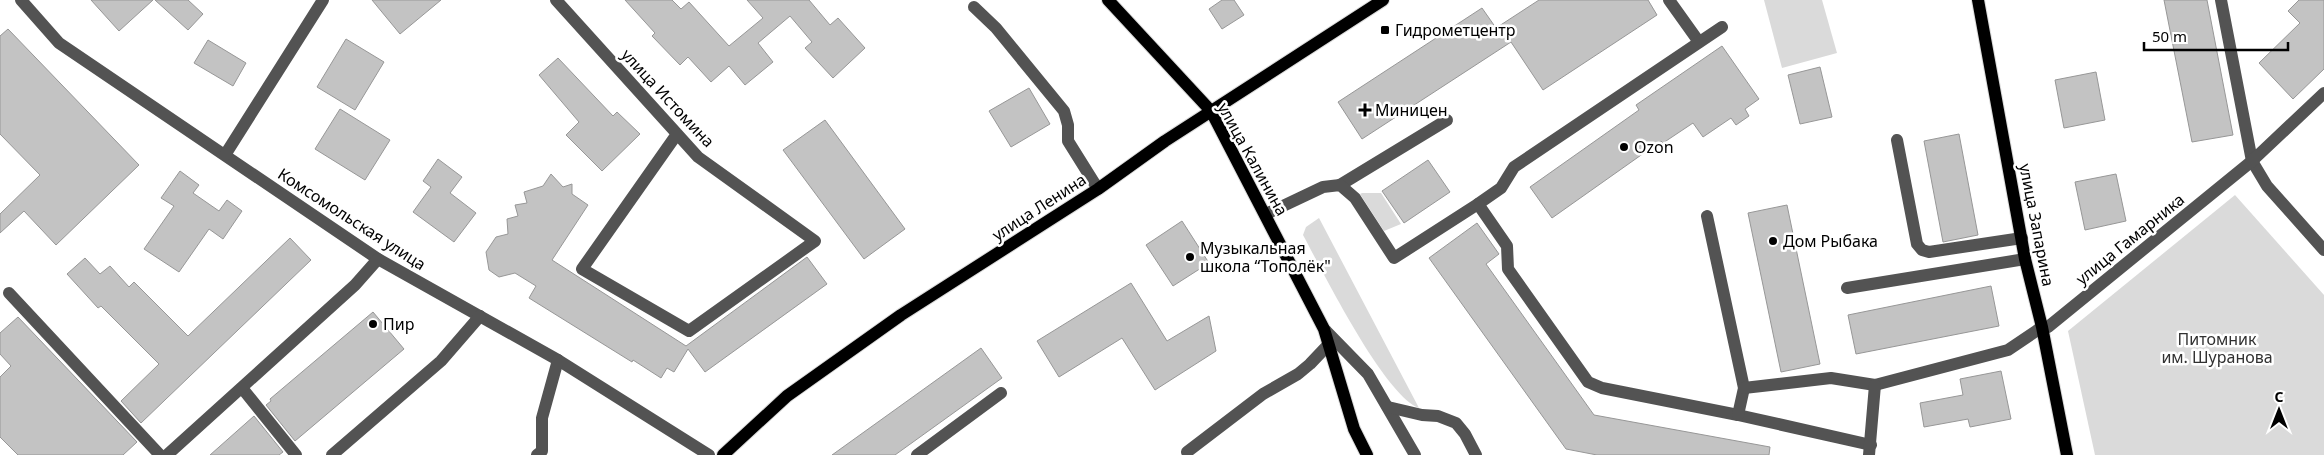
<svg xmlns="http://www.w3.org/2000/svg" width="2324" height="455" font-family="'Noto Sans',sans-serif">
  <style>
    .green { fill: #dadada }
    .building { fill: #c3c3c3; stroke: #979797 }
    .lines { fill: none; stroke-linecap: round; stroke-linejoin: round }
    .major-casing { stroke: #dbdbdb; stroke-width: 14 }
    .minor { stroke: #535353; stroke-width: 12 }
    .major { stroke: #000; stroke-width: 12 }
    .poi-dot { fill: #000; stroke: #fff; stroke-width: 2 }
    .labels { text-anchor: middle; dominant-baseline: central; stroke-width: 5; stroke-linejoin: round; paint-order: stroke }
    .poi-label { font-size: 16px; fill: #000; stroke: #fff; text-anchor: start }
    .street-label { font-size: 16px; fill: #000; stroke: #fff }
    .park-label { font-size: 16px; fill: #313131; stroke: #fff }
  </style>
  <rect width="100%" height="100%" fill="#fff"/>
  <!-- green -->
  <g class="green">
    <polygon points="1764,0 1822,0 1837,53 1782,68"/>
    <polygon points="1362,193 1381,193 1401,224 1384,231 1360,194"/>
    <polygon points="2235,195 2324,295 2324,455 2095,455 2068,331"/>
    <path d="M1319,218L1419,408C1384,395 1323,272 1303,235L1306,227Z"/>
  </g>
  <!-- building -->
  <g class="building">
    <polygon points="91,0 153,0 119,31"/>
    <polygon points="155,0 188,0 203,14 188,30"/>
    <polygon points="372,0 441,0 400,34"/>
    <polygon points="625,0 672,0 681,9 689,2 729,46 763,18 747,0 809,0 830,25 838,18 865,48 833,78 805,48 812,42 790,16 758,43 773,62 745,85 729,66 711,82 688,57 680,65 652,36 655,33"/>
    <polygon points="1222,0 1234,0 1244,15 1222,29 1209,9"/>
    <polygon points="1539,0 1648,0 1657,15 1543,90 1511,42 1362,139 1338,102 1482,8 1496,28"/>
    <polygon points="2164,0 2207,0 2233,135 2192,142"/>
    <polygon points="2299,0 2324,0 2324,69 2293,99 2259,63 2300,23 2288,11"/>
    <polygon points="8,29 139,165 56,245 24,211 0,233 0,214 40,175 0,134 0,36"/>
    <polygon points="346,39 384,62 355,110 317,87"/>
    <polygon points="208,40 246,63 233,86 194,63"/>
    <polygon points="1722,46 1759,99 1745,109 1749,116 1736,125 1731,118 1703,137 1693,123 1663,143 1661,141 1552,218 1530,187 1639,110 1636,105"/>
    <polygon points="558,58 613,116 617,112 640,134 602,171 566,135 579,122 539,75"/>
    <polygon points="1820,67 1832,117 1800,124 1788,75"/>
    <polygon points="2096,72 2105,120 2064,128 2055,80"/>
    <polygon points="1029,88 1050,124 1011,147 989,111"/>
    <polygon points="340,109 390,140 365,180 315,149"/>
    <polygon points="825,120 905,229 864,259 783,150"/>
    <polygon points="1959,134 1978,235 1943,242 1924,141"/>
    <polygon points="438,159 462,177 450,193 476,213 454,242 413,212 431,187 423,181"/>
    <polygon points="1428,160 1450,192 1404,223 1382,191"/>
    <polygon points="180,171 199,185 193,193 219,211 227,200 242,211 223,239 209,229 179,272 144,249 174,206 161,198"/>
    <polygon points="551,174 563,187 572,184 572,194 588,205 552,260 686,346 807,257 827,284 705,372 688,349 674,372 667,368 661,378 633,360 632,362 529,298 536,286 515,273 499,277 489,270 486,252 496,237 508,234 507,219 518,216 515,205 527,203 524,192 543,186"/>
    <polygon points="2116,174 2126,221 2085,230 2075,182"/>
    <polygon points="1787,205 1820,364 1781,372 1748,213"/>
    <polygon points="1182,221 1209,263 1173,286 1146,245"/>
    <polygon points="1477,223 1499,254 1486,264 1594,415 1770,447 1769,455 1597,455 1566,449 1429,258"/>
    <polygon points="290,238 311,260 141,423 121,401 159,364 101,306 98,308 67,274 85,258 100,274 110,266 129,287 134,282 188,336"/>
    <polygon points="1131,283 1167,341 1209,316 1216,351 1155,390 1122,338 1059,377 1037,341"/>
    <polygon points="1991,286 1999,326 1856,354 1848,315"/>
    <polygon points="373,312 404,349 295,441 266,405 271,401 270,399"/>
    <polygon points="18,317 137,442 123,455 18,455 0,437 0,377 11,366 0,354 0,333"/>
    <polygon points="981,348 1002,378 895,455 832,455"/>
    <polygon points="2001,371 2011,419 1970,427 1968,419 1924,427 1920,403 1963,395 1960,379"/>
    <polygon points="254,416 283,452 279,455 210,455"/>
  </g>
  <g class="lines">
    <!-- major casing -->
    <g class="major-casing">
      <g id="major">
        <polyline points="1108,0 1211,111 1324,329 1354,429 1367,455"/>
        <polyline points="1978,0 2025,259 2042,327 2067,455"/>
        <polyline points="723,455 787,396 901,315 1098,189 1165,141 1383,0"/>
      </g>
    </g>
    <!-- minor -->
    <g class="minor">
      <polyline points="21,0 59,43 378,259 558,360 709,455"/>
      <polyline points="556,0 698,157 815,241 689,331 582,269 677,134"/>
      <polyline points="1669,0 1699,42"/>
      <polyline points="2221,0 2252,161 2267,186 2324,250"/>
      <polyline points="974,7 996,28 1064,111 1068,125 1068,141 1098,189"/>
      <polyline points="1897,140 1917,244 1922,250 1929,252 2022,238"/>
      <polyline points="225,155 323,0"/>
      <polyline points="1340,185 1447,120"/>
      <polyline points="1478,204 1501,188 1514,167 1722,27"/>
      <polyline points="1266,214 1323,187 1340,185 1355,198 1394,258 1478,204 1507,246 1508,269 1588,382 1602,388 1738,415 1871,445"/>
      <polyline points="1707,216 1744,388 1738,415"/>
      <polyline points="1847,288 2025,259"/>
      <polyline points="9,293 160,455"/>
      <polyline points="1326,331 1368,374 1415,455"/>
      <polyline points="242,388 296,455"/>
      <polyline points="1744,388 1831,378 1875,385 2008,350 2042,327 2048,327 2252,161 2324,93"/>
      <polyline points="1388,407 1422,415 1438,416 1456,423 1465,434 1476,455"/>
      <polyline points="1187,452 1263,394 1298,374 1310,364 1329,344"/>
      <polyline points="167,455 355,285 378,259"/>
      <polyline points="332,455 441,361 480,316"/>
      <polyline points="537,455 542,451 542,418 558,360"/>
      <polyline points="917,455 1001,393"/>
      <polyline points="1869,455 1875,385"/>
    </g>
    <!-- major -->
    <use href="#major" class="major"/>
  </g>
  <!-- markers -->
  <g class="poi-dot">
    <rect x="1380" y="25" width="10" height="10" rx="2.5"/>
    <path d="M1362.5 102.5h5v5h5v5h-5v5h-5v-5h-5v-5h5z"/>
    <circle cx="1624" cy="147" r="5"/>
    <circle cx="1773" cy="241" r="5"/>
    <circle cx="1190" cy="257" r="5"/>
    <circle cx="373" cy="324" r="5"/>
  </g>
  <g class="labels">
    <!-- poi labels -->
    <g class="poi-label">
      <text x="1395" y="30">Гидрометцентр</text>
      <text x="1375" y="110">Миницен</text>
      <text x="1634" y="147">Ozon</text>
      <text x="1783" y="241">Дом Рыбака</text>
      <text x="1200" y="248">Музыкальная<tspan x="1200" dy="18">школа “Тополёк"</tspan></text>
      <text x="383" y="324">Пир</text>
    </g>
    <!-- street labels -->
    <g class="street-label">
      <text transform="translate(668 98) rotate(47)">улица Истомина</text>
      <text transform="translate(1253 159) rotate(61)">улица Калинина</text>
      <text transform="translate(1039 207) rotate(-33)">улица Ленина</text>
      <text transform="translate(352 219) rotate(33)">Комсомольская улица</text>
      <text transform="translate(2037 225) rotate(79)">улица Запарина</text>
      <text transform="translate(2130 239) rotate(-39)">улица Гамарника</text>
    </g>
    <!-- park labels -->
    <g class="park-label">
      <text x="2217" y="339">Питомник<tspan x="2217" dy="18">им. Шуранова</tspan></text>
    </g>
  </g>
  <!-- north arrow -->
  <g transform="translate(2279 410)" stroke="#ffffff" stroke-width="4" paint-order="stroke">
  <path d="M0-4L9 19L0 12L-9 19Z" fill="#000000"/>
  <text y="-8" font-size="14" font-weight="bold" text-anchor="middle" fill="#000000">С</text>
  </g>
  <!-- scale -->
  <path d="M2144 42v8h144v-8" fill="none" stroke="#000000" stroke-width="2.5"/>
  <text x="2152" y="42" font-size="15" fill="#000000" stroke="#ffffff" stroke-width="4" paint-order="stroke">50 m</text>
</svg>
